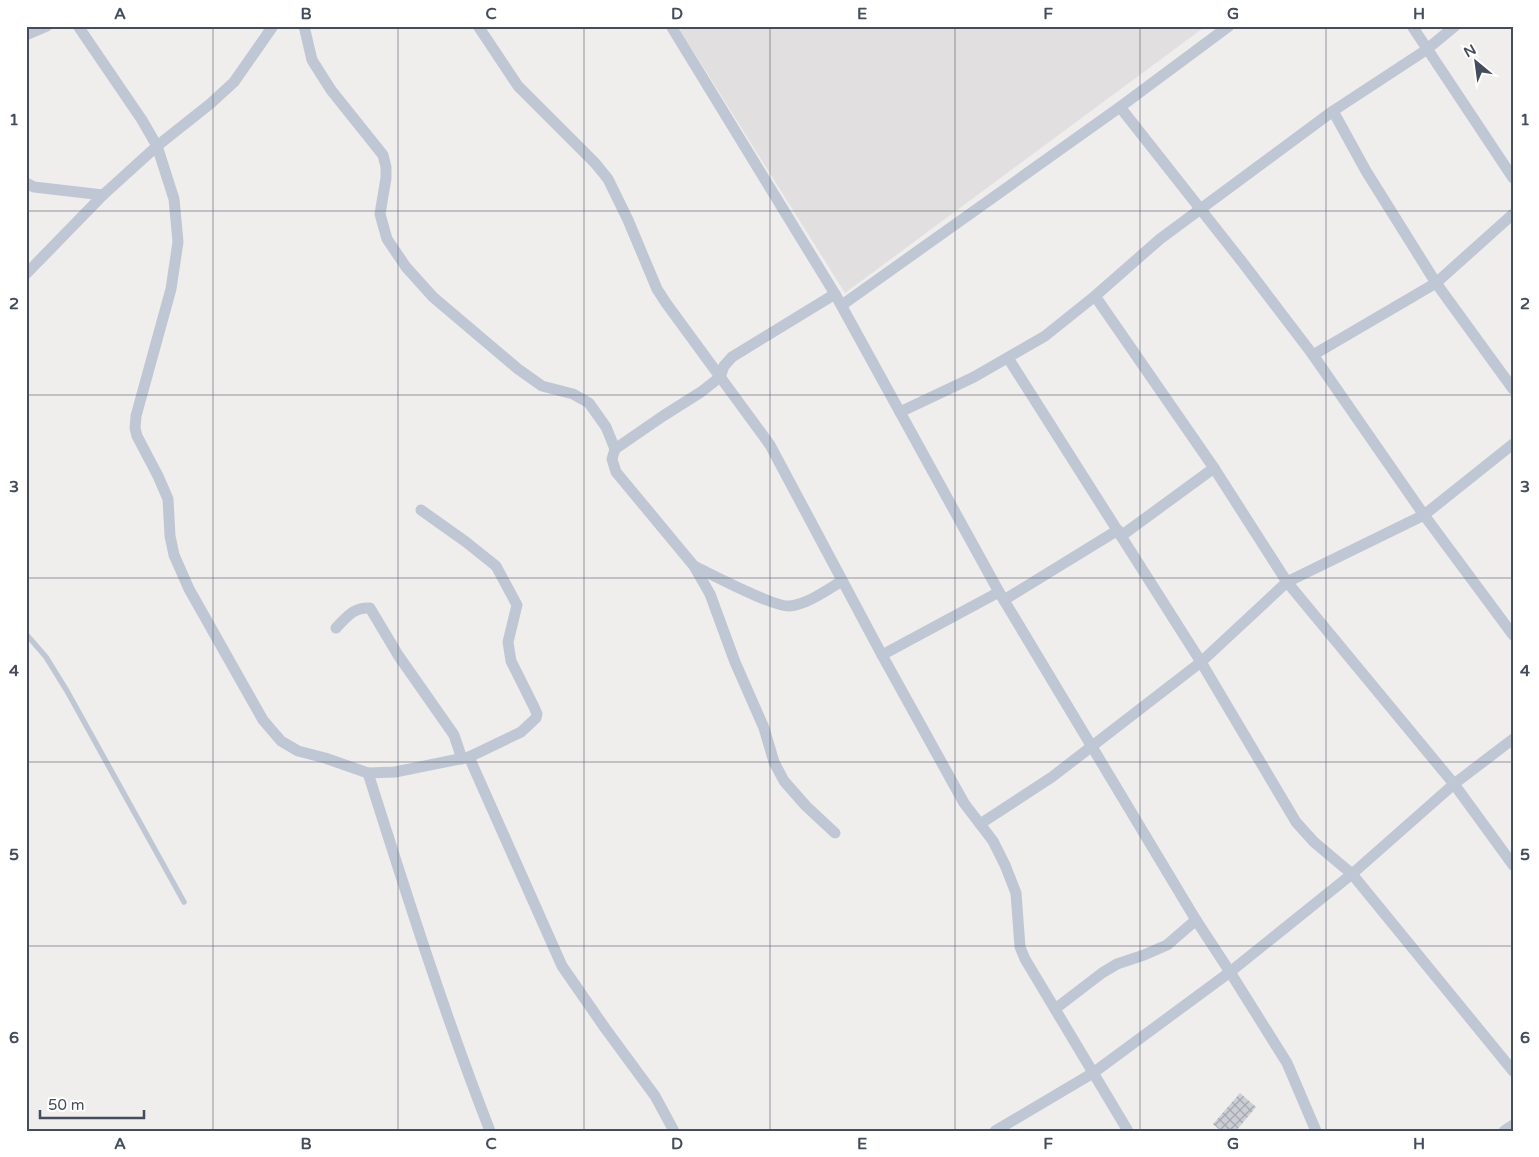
<svg xmlns="http://www.w3.org/2000/svg" width="1539" height="1157" font-family="'Varela Round',sans-serif">
  <style>
    .education { fill: #e1dfdf }
    .building { fill: url(#building-cross-hatch) }
    .lines { fill: none; stroke-linecap: round; stroke-linejoin: round }
    .service { stroke: #c0c7d4; stroke-width: 5.5 }
    .minor { stroke: #c0c7d4; stroke-width: 11 }
    .grid { fill: none; stroke: #454d5c; stroke-width: 1; stroke-opacity: 0.55 }
    .neatline { fill: none; stroke: #454d5c; stroke-width: 2 }
    .grid-label { font-size: 16px; text-anchor: middle; font-weight: bold; fill: #454d5c }
  </style>
  <defs>
    <pattern id="building-cross-hatch" width="8" height="8" patternUnits="userSpaceOnUse" patternTransform="scale(1.25)"><rect width="8" height="8" fill="#ccced6"/><path d="M0 0l8 8M0 8l8-8" fill="none" stroke="#a7a9b1"/></pattern>
  </defs>
  <rect width="100%" height="100%" fill="#f0eeed"/>
  <!-- education -->
  <polygon class="education" points="685,26 1206,26 845,293 680,30"/>
  <!-- building -->
  <polygon class="building" points="1240,1093 1256,1107 1236,1131 1221,1131 1213,1124"/>
  <g class="lines">
    <!-- service -->
    <polyline class="service" points="26,634 46,657 67,691 184,902"/>
    <!-- minor -->
    <g class="minor">
      <polyline points="78,26 142,120 157,146 174,199 178,242 171,289 136,416 135,428 137,436 158,476 168,499 170,536 174,555 189,589 263,720 281,741 298,751 325,758 368,773 395,772 469,757 521,732 536,718 537,714 534,707 511,661 508,642 517,605 496,566 466,542 421,510"/>
      <polyline points="304,26 312,60 331,90 383,155 386,167 386,178 380,214 387,239 406,267 433,297 518,369 542,386 573,394 589,403 606,427 615,449"/>
      <polyline points="478,26 518,86 595,163 608,179 628,220 657,289 666,303 770,445 882,655 964,803 993,841 1005,865 1016,893 1020,947 1025,959 1128,1131"/>
      <polyline points="671,26 835,294 999,592 1196,920 1230,972 1287,1063 1316,1131"/>
      <polyline points="1412,26 1513,178"/>
      <polyline points="26,35 47,26"/>
      <polyline points="1120,107 1243,263 1313,355 1424,515 1513,635"/>
      <polyline points="1333,111 1366,171 1436,283 1513,389"/>
      <polyline points="26,183 34,187 103,195"/>
      <polyline points="26,274 103,195 157,146 210,104 234,82 273,26"/>
      <polyline points="1095,296 1214,468 1287,582 1454,784 1513,865"/>
      <polyline points="842,305 1120,107 1229,26"/>
      <polyline points="1313,355 1436,283 1513,214"/>
      <polyline points="1008,358 1201,662 1296,822 1314,842 1352,874 1513,1071"/>
      <polyline points="900,412 974,377 1045,336 1095,296 1160,239 1333,111 1426,50 1455,26"/>
      <polyline points="1121,536 1214,468"/>
      <path d="M694,566C711,574 775,608 790,606C808,604 827,590 842,581"/>
      <polyline points="1004,600 1118,530"/>
      <path d="M336,628C347,617 353,607 370,608L398,655L454,735L462,759"/>
      <polyline points="882,655 999,592"/>
      <polyline points="469,757 562,966 605,1028 655,1096 674,1131"/>
      <path d="M368,773C406,893 444,1013 490,1131"/>
      <polyline points="980,824 1052,777 1201,662 1287,582 1424,515 1513,444"/>
      <polyline points="835,833 806,806 784,781 774,762 764,728 735,662 710,594 694,566 616,472 612,459 615,449 663,416 701,392 720,377 724,366 732,357 835,294"/>
      <polyline points="1055,1009 1102,973 1117,964 1144,955 1167,945 1196,920"/>
      <polyline points="995,1131 1093,1073 1230,972 1352,874 1454,784 1513,739"/>
      <polyline points="1504,1131 1513,1125"/>
    </g>
  </g>
  <!-- grid -->
  <path class="grid" d="M213,26V1131M398,26V1131M584,26V1131M770,26V1131M955,26V1131M1140,26V1131M1326,26V1131M26,211H1513M26,395H1513M26,578H1513M26,762H1513M26,946H1513"/>
  <!-- border -->
  <rect width="1539" height="1157" fill="none" stroke="#ffffff" stroke-width="55"/>
  <!-- north arrow -->
  <g transform="translate(1476 62) rotate(331)" stroke="#ffffff" stroke-width="4" paint-order="stroke">
  <path d="M0-4L9 19L0 12L-9 19Z" fill="#454d5c"/>
  <text y="-8" font-size="14" font-weight="bold" text-anchor="middle" fill="#454d5c">N</text>
  </g>
  <!-- scale -->
  <path d="M40 1110v8h104v-8" fill="none" stroke="#454d5c" stroke-width="2.5"/>
  <text x="48" y="1110" font-size="15" fill="#454d5c" stroke="#ffffff" stroke-width="4" paint-order="stroke">50 m</text>
  <rect x="28" y="28" width="1484" height="1102" class="neatline"/>
  <g class="grid-label">
    <text x="120" y="19">A</text>
    <text x="306" y="19">B</text>
    <text x="491" y="19">C</text>
    <text x="677" y="19">D</text>
    <text x="862" y="19">E</text>
    <text x="1048" y="19">F</text>
    <text x="1233" y="19">G</text>
    <text x="1419" y="19">H</text>
    <text x="14" y="125">1</text>
    <text x="1525" y="125">1</text>
    <text x="14" y="309">2</text>
    <text x="1525" y="309">2</text>
    <text x="14" y="492">3</text>
    <text x="1525" y="492">3</text>
    <text x="14" y="676">4</text>
    <text x="1525" y="676">4</text>
    <text x="14" y="860">5</text>
    <text x="1525" y="860">5</text>
    <text x="14" y="1043">6</text>
    <text x="1525" y="1043">6</text>
    <text x="120" y="1149">A</text>
    <text x="306" y="1149">B</text>
    <text x="491" y="1149">C</text>
    <text x="677" y="1149">D</text>
    <text x="862" y="1149">E</text>
    <text x="1048" y="1149">F</text>
    <text x="1233" y="1149">G</text>
    <text x="1419" y="1149">H</text>
  </g>
</svg>
